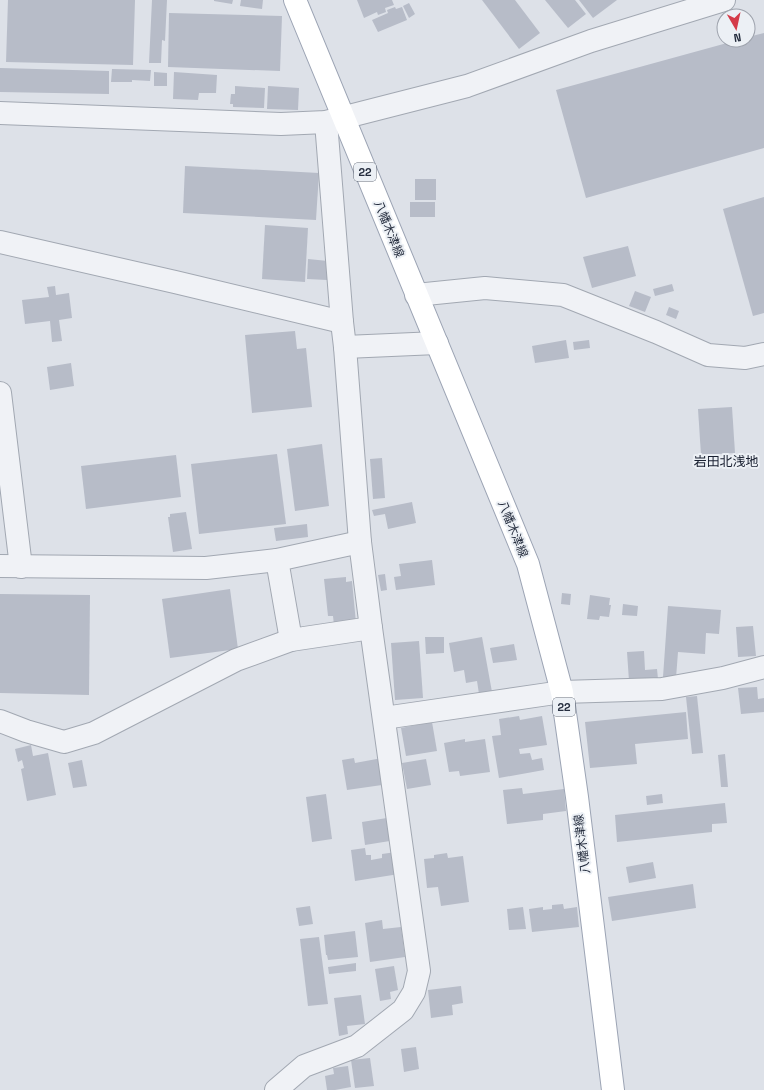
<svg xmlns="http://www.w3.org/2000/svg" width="764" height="1090" font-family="'Space Grotesk','Noto Sans JP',sans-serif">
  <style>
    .building { fill: #b7bcc8 }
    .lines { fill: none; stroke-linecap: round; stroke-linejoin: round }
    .minor-casing { stroke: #a2a8b2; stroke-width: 24 }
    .major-casing { stroke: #9ca4b4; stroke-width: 24 }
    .minor { stroke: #f0f2f6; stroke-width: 22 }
    .major { stroke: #fff; stroke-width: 22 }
    .labels { text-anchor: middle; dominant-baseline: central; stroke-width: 4; stroke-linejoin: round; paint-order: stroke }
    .shield { fill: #ecf0f5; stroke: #616876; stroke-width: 1 }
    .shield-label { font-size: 11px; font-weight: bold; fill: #262e3f }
    .street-label { font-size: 12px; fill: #262e3f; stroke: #ecf0f5 }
    .neighbourhood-label { font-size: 13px; fill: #181f30; stroke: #ecf0f5 }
  </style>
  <rect width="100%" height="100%" fill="#dde1e8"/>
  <!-- building -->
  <g class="building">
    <polygon points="8,0 135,0 133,65 6,62"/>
    <polygon points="152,0 167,0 165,41 162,40 161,63 149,63"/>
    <polygon points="214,0 233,0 232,4 214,1"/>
    <polygon points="241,0 263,0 262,9 240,6"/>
    <polygon points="357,0 392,0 394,5 385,8 386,12 378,15 377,12 364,18"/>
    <polygon points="482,0 515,0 540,33 519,49"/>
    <polygon points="545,0 575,0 586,14 568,28"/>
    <polygon points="579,0 617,0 593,18"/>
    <polygon points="409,3 415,14 409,18 403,6"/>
    <polygon points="395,7 396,9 402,7 407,20 378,32 372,20 388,13 387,10"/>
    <polygon points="169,13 282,16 280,71 168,67"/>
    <polygon points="764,33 764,148 586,198 556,90 738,40 748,40 748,37"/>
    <polygon points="0,68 109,71 109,94 0,92"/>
    <polygon points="112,69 151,70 150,81 132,80 132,82 111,82"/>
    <polygon points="154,72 167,73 167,86 154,86"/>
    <polygon points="174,72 217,75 216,93 199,93 198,100 173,99"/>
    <polygon points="235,86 265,88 264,108 233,107 233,104 230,104 231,94 235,94"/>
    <polygon points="268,86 299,88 298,110 267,109"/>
    <polygon points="185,166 319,173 316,220 183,213"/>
    <rect x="415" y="179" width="21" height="21"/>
    <polygon points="764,197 764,313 753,316 723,209"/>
    <rect x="410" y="202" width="25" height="15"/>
    <polygon points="265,225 308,228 305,282 262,279"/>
    <polygon points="628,246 636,276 592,288 583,257"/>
    <polygon points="308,259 328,261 327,280 307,279"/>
    <polygon points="672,284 674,291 655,296 653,289"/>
    <polygon points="55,286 56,295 69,293 72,318 59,320 62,341 52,342 50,321 25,324 22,300 49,297 47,287"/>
    <polygon points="635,291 651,297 645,312 629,306"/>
    <polygon points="669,307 679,311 676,319 666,315"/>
    <polygon points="295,331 297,349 306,348 312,407 252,413 245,335"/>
    <polygon points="566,340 569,358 535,363 532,346"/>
    <polygon points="589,340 590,348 574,350 573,342"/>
    <polygon points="71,363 74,386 50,390 47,367"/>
    <polygon points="732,407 735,453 701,455 698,409"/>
    <polygon points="322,444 329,506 295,511 287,449"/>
    <polygon points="277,454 286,524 199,534 191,464"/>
    <polygon points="176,455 181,497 86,509 81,466"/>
    <polygon points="382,458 385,498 373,499 370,459"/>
    <polygon points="412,502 416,523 388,529 385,514 374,516 372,510"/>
    <polygon points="186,512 192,549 173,552 168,517 170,517 170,514"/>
    <polygon points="307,524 308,537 276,541 274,528"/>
    <polygon points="432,560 435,585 396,590 394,577 401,576 399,564"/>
    <polygon points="385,574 387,590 381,591 378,575"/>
    <polygon points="346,577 346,582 352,581 356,623 334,625 333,616 328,616 324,579"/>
    <polygon points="230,589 238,649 170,658 162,599"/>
    <polygon points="562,593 571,594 570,605 561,604"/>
    <polygon points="0,594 90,595 89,695 0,693"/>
    <polygon points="590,595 610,598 609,605 611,605 609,617 600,616 599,620 587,619"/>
    <polygon points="623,604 638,606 637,616 622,615"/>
    <polygon points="668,606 721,610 719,634 706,633 705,654 678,652 676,678 663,677"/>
    <polygon points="753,626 756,656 738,657 736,627"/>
    <polygon points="425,637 444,637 444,653 426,654"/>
    <polygon points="482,637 492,692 479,694 477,681 466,683 464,670 454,672 449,643"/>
    <polygon points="419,641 423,698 395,700 391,643"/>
    <polygon points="514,644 517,660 493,663 490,648"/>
    <polygon points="644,651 645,670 657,669 658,679 629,681 627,652"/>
    <polygon points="757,687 758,699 764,698 764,712 741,714 738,688"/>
    <polygon points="697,696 703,753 692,754 686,697"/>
    <polygon points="686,712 688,739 635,744 637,764 590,768 585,722"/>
    <polygon points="519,716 520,720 542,716 547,745 519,749 520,754 530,753 532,760 542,758 544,770 499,778 492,736 501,735 499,719"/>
    <polygon points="432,722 437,751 406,756 401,728"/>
    <polygon points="465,739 465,742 485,739 490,772 460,776 459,771 449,772 444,743"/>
    <polygon points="31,745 33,756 48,753 56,795 27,801 21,769 24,768 22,760 18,762 15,749"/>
    <polygon points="725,754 728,787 721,787 718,755"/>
    <polygon points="354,758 355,763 382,758 384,773 380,774 382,785 347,790 342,760"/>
    <polygon points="426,759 431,785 407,789 402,763"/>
    <polygon points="82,760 87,786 73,788 68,763"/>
    <polygon points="522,788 523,794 564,789 566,811 543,814 543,820 507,824 503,790"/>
    <polygon points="326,794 332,839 312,842 306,797"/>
    <polygon points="662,794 663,803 647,805 646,796"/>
    <polygon points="725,803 727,823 712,824 712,832 617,842 615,815"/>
    <polygon points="393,817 396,840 365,845 362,822"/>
    <polygon points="365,848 366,855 371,855 371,860 382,858 382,854 396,852 399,874 355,881 351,850"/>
    <polygon points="447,853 448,858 463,856 469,902 441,906 438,887 427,888 424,859 434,858 434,855"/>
    <polygon points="653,862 656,878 629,883 626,867"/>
    <polygon points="693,884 696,908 612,921 608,897"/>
    <polygon points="563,904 564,909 577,907 579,927 532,932 529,909 543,907 543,910 552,909 552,905"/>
    <polygon points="310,906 313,924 299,926 296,908"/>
    <polygon points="523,907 526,929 509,930 507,909"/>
    <polygon points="382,920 383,929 401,927 405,957 370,962 365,923"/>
    <polygon points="355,931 358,957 328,960 327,955 326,955 324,935"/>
    <polygon points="319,937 328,1004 308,1006 300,939"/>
    <polygon points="356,963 356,971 329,974 328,967"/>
    <polygon points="394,966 398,990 390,992 391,999 380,1001 375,969"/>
    <polygon points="461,986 463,1003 452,1005 453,1015 431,1018 428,990"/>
    <polygon points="361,995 365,1024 347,1026 348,1034 339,1036 334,998"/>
    <polygon points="416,1047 419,1069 404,1072 401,1049"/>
    <polygon points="370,1058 374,1086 355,1088 351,1060"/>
    <polygon points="348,1066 351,1087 335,1090 327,1090 325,1076 334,1074 333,1068"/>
  </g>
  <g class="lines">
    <!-- minor casing -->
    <g class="minor-casing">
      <g id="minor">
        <polyline points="0,113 281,124 326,122 467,86 591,41 724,0"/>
        <polyline points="0,242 175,282 342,322"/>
        <polyline points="416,295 485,288 563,295 656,332 708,355 745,358 764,354"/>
        <polyline points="345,347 437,343"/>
        <polyline points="0,393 21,567"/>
        <polyline points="277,560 291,640"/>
        <polyline points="0,566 206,568 277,560 360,542"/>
        <polyline points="384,718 562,692 662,689 723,678 764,667"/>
        <polyline points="0,721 26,731 64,742 94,733 236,660 291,640 371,628"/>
        <polyline points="276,1090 304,1066 357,1046 403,1010 414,992 419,971 371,628 360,542 345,347 342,322 326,122"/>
      </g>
    </g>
    <!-- major casing -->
    <g class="major-casing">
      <polyline id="major" points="295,0 528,564 562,692 577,797 613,1090"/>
    </g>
    <!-- minor -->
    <use href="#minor" class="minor"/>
    <!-- major -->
    <use href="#major" class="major"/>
  </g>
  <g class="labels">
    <!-- shield labels -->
    <g class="shield">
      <rect x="354" y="163" width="22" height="18" rx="3"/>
      <rect x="553" y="698" width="22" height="18" rx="3"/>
    </g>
    <g class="shield-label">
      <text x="365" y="172">22</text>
      <text x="564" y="707">22</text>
    </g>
    <!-- street labels -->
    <g class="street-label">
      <text transform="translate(389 229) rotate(68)">八幡木津線</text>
      <text transform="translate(513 529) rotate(68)">八幡木津線</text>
      <text transform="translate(582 844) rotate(-97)">八幡木津線</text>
    </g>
    <!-- neighbourhood labels -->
    <g class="neighbourhood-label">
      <text x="726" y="461">岩田北浅地</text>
    </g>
  </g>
  <!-- north arrow -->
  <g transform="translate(736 28) rotate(171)"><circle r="19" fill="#ecf0f5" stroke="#9da2ac"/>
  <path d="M0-3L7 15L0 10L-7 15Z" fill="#d43b49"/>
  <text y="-6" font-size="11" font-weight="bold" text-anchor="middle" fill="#262e3f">N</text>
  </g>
</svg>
